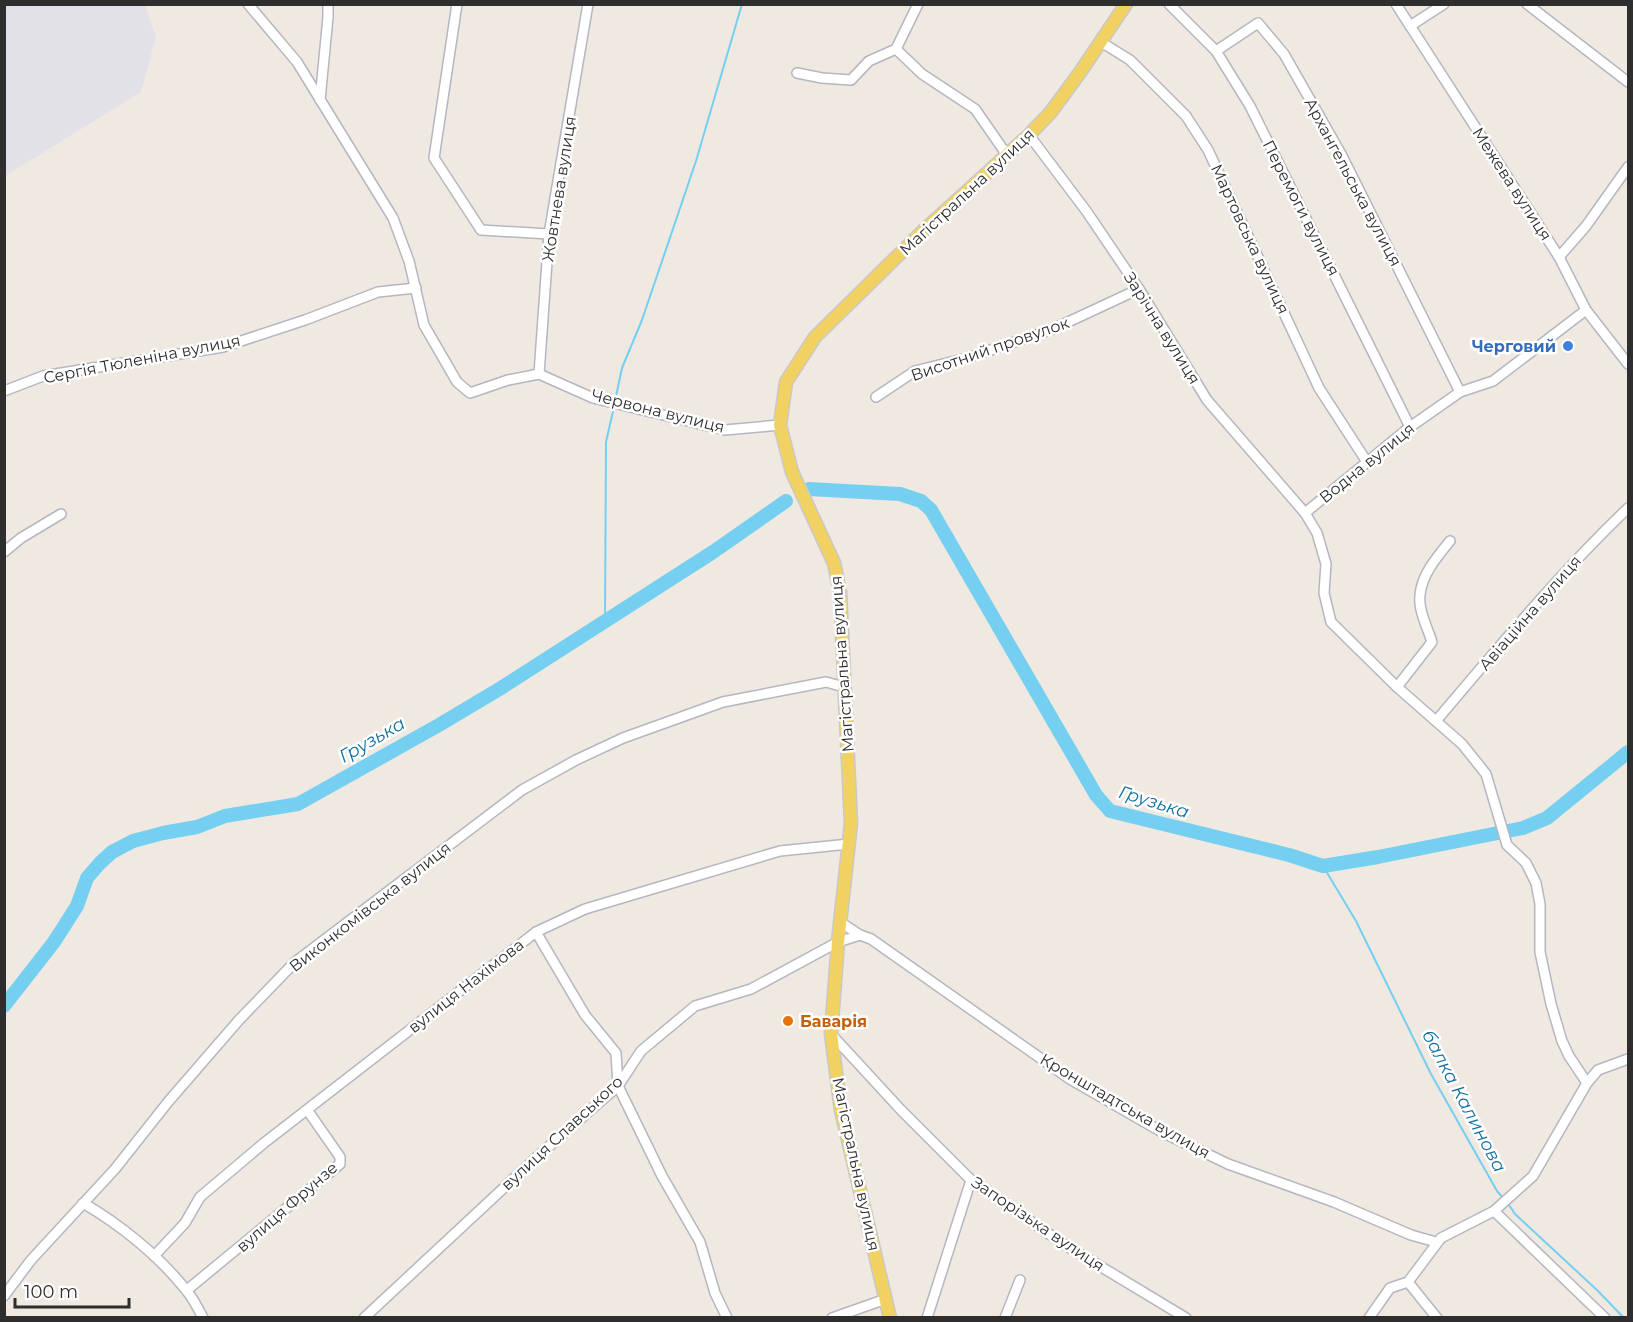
<svg xmlns="http://www.w3.org/2000/svg" width="1633" height="1322" font-family="Montserrat,sans-serif">
  <style>
    .industrial { fill: #e3e1e8 }
    .lines { fill: none; stroke-linecap: round; stroke-linejoin: round }
    .stream { stroke: #75cff0; stroke-width: 2 }
    .river { stroke: #75cff0; stroke-width: 14 }
    .minor-casing { stroke: #b4b7c1; stroke-width: 12 }
    .major-casing { stroke: #c9c9c9; stroke-width: 15 }
    .minor { stroke: #fff; stroke-width: 9 }
    .major { stroke: #f2d163; stroke-width: 12 }
    .shop-dot { fill: #3f7fe0; stroke: #fff; stroke-width: 2 }
    .food-dot { fill: #e8710a; stroke: #fff; stroke-width: 2 }
    .labels { text-anchor: middle; dominant-baseline: central; stroke-width: 5; stroke-linejoin: round; paint-order: stroke }
    .street-label { font-size: 16px; fill: #2e2e2e; stroke: #fff }
    .shop-label { font-size: 16px; font-weight: bold; fill: #366cbe; stroke: #fff; text-anchor: end }
    .food-label { font-size: 16px; font-weight: bold; fill: #c56008; stroke: #fff; text-anchor: start }
    .water-label { font-size: 18px; font-style: italic; fill: #0d6fa3; stroke: #fff }
  </style>
  <rect width="100%" height="100%" fill="#efe9e1"/>
  <!-- industrial -->
  <polygon class="industrial" points="5,4 145,5 156,37 141,92 5,176"/>
  <g class="lines">
    <!-- stream -->
    <g class="stream">
      <polyline points="615,401 622,368 642,320 696,161 742,4"/>
      <polyline points="605,621 606,442 614,407"/>
      <polyline points="1323,866 1356,921 1431,1074 1497,1191 1503,1198"/>
      <polyline points="1507,1202 1515,1214 1598,1291 1624,1318"/>
    </g>
    <!-- river -->
    <g class="river">
      <polyline points="809,489 900,494 921,501 931,510 1096,795 1110,811 1289,855 1323,866 1378,857 1523,828 1547,818 1628,752"/>
      <polyline points="4,1006 54,942 77,906 87,878 100,863 112,852 133,841 163,833 197,827 225,816 298,804 439,725 501,688 713,552 786,501"/>
    </g>
    <!-- minor casing -->
    <g class="minor-casing">
      <g id="minor">
        <polyline points="248,4 297,62 393,218 409,261 424,325 457,382 470,393 508,380 539,374 593,398 725,430 780,425"/>
        <polyline points="457,4 434,158 481,230 549,234"/>
        <polyline points="1169,4 1216,51 1250,106 1410,427"/>
        <polyline points="1396,4 1559,257 1586,310 1628,364"/>
        <polyline points="1527,4 1628,82"/>
        <polyline points="1410,26 1444,4"/>
        <polyline points="1101,42 1130,60 1186,116 1208,150 1319,388 1367,462"/>
        <polyline points="896,49 922,74 975,109 1007,155"/>
        <polyline points="1216,51 1258,23 1284,54 1341,154 1460,392"/>
        <polyline points="797,73 822,78 851,80 869,61 896,49 918,4"/>
        <polyline points="320,100 328,17 328,4"/>
        <polyline points="1029,135 1087,212 1139,289 1207,400 1305,513 1317,533 1326,564 1324,593 1331,622 1397,687 1462,744 1486,774 1507,845 1526,863 1536,883 1540,904 1540,952 1551,1004 1562,1041 1569,1056 1587,1083"/>
        <polyline points="1559,257 1586,226 1628,167"/>
        <polyline points="539,374 549,234 588,4"/>
        <polyline points="4,391 43,376 223,347 305,320 378,292 416,288"/>
        <polyline points="876,397 915,371 967,358 1053,329 1139,289"/>
        <polyline points="1305,513 1410,427 1460,392 1493,381 1586,310"/>
        <polyline points="4,552 21,538 61,514"/>
        <path d="M1397,687L1432,642C1428,629 1418,610 1420,595C1422,574 1437,557 1450,541"/>
        <path d="M1436,721C1498,648 1559,574 1628,508"/>
        <polyline points="840,922 860,935 871,939 1070,1079 1162,1132 1228,1164 1334,1202 1411,1235 1436,1242"/>
        <polyline points="536,932 585,1015 616,1053 618,1086 662,1176 700,1242 715,1293 727,1318"/>
        <polyline points="831,1034 901,1110 971,1180 1065,1245 1186,1318"/>
        <path d="M83,1203C121,1225 159,1256 186,1290C193,1298 198,1308 203,1318"/>
        <polyline points="1494,1211 1605,1318"/>
        <polyline points="154,1256 185,1223 200,1197 264,1143 536,932 585,909 780,851 849,844"/>
        <polyline points="1408,1282 1437,1318"/>
        <polyline points="187,1290 340,1164 340,1157 308,1111"/>
        <polyline points="4,1296 31,1260 115,1169 168,1102 239,1020 295,962 522,790 576,760 623,738 723,702 826,682 844,687"/>
        <polyline points="364,1318 538,1156 618,1086 641,1051 695,1006 751,989 838,942 860,935"/>
        <polyline points="832,1318 886,1299"/>
        <polyline points="927,1318 971,1180"/>
        <polyline points="1005,1318 1020,1280"/>
        <polyline points="1369,1318 1390,1288 1408,1282 1441,1238 1494,1211 1533,1176 1587,1083 1598,1070 1628,1059"/>
      </g>
    </g>
    <!-- major casing -->
    <g class="major-casing">
      <polyline id="major" points="890,1318 841,1110 831,1034 838,942 851,823 840,592 834,563 792,472 780,425 786,382 815,337 923,231 1029,135 1051,112 1081,71 1126,4"/>
    </g>
    <!-- minor -->
    <use href="#minor" class="minor"/>
    <!-- major -->
    <use href="#major" class="major"/>
  </g>
  <!-- markers -->
  <circle class="shop-dot" cx="1568" cy="346" r="6"/>
  <circle class="food-dot" cx="788" cy="1021" r="6"/>
  <g class="labels">
    <!-- street labels -->
    <g class="street-label">
      <text transform="translate(1353 182) rotate(62)">Архангельська вулиця</text>
      <text transform="translate(1512 184) rotate(57)">Межева вулиця</text>
      <text transform="translate(559 189) rotate(-81)">Жовтнева вулиця</text>
      <text transform="translate(967 192) rotate(-43)">Магістральна вулиця</text>
      <text transform="translate(1301 208) rotate(63)">Перемоги вулиця</text>
      <text transform="translate(1250 239) rotate(65)">Мартовська вулиця</text>
      <text transform="translate(1162 328) rotate(58)">Зарічна вулиця</text>
      <text transform="translate(990 349) rotate(-19)">Висотний провулок</text>
      <text transform="translate(142 359) rotate(-11)">Сергія Тюленіна вулиця</text>
      <text transform="translate(658 411) rotate(14)">Червона вулиця</text>
      <text transform="translate(1367 463) rotate(-39)">Водна вулиця</text>
      <text transform="translate(1530 613) rotate(-49)">Авіаційна вулиця</text>
      <text transform="translate(842 664) rotate(-94)">Магістральна вулиця</text>
      <text transform="translate(370 907) rotate(-38)">Виконкомівська вулиця</text>
      <text transform="translate(466 986) rotate(-38)">вулиця Нахімова</text>
      <text transform="translate(1125 1106) rotate(30)">Кронштадтська вулиця</text>
      <text transform="translate(562 1133) rotate(-43)">вулиця Славського</text>
      <text transform="translate(856 1164) rotate(78)">Магістральна вулиця</text>
      <text transform="translate(287 1207) rotate(-41)">вулиця Фрунзе</text>
      <text transform="translate(1038 1224) rotate(34)">Запорізька вулиця</text>
    </g>
    <!-- shop labels -->
    <g class="shop-label">
      <text x="1556" y="346">Черговий</text>
    </g>
    <!-- food labels -->
    <g class="food-label">
      <text x="800" y="1021">Баварія</text>
    </g>
    <!-- water labels -->
    <g class="water-label">
      <text transform="translate(372 740) rotate(-30)">Грузька</text>
      <text transform="translate(1154 802) rotate(17)">Грузька</text>
      <text transform="translate(1464 1101) rotate(62)">балка Калинова</text>
    </g>
  </g>
  <!-- border -->
  <rect width="1633" height="1322" fill="none" stroke="#2e2e2e" stroke-width="12"/>
  <!-- scale -->
  <path d="M15 1298v9h114v-9" fill="none" stroke="#2e2e2e" stroke-width="3"/>
  <text x="24" y="1298" font-size="18" fill="#2e2e2e" stroke="#ffffff" stroke-width="4.5" paint-order="stroke">100 m</text>
</svg>
